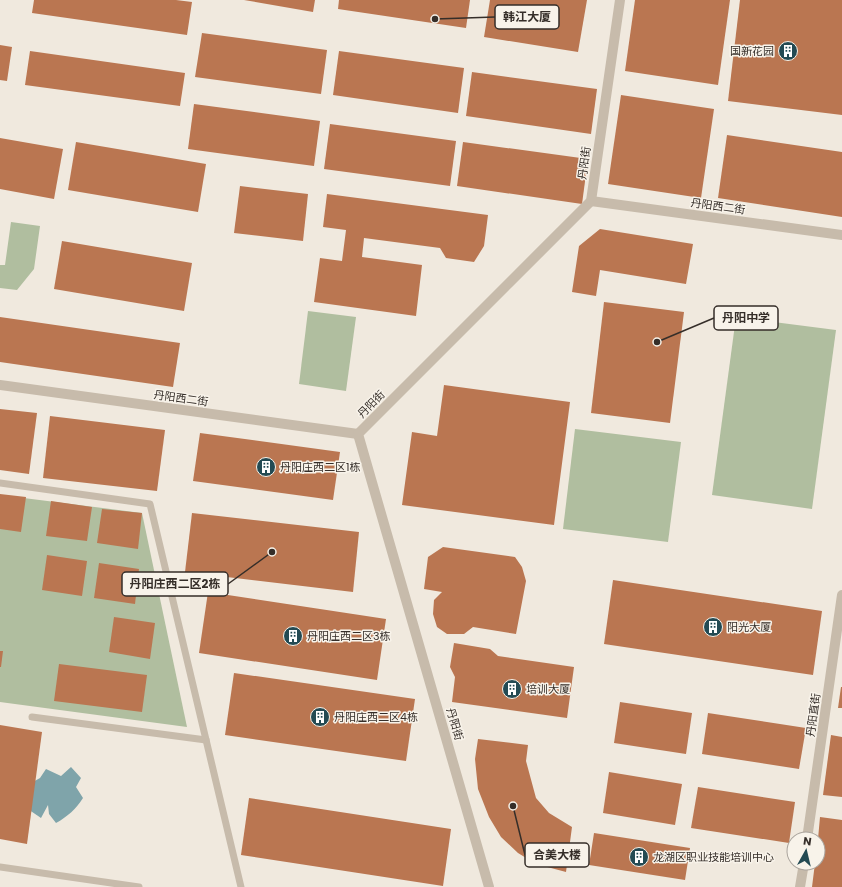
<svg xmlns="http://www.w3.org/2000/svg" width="842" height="887" font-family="Poppins,'Noto Sans SC',sans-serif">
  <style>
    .green { fill: #b0be9f }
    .water { fill: #7fa4aa }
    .building { fill: #ba7651 }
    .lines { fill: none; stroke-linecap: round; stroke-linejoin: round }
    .lane { stroke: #c7bbab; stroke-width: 7 }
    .street { stroke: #c7bbab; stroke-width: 10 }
    .labels { text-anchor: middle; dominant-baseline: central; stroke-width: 3; stroke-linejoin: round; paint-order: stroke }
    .poi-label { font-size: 11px; fill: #352e29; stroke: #f8f3ea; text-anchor: start }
    .street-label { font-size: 11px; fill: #352e29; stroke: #f8f3ea }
    .leader { fill: none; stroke: #352e29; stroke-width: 1.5 }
    .callout-dot { fill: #352e29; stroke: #f8f3ea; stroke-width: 1.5 }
    .callout { fill: #f8f3ea; stroke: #352e29; stroke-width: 1.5 }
    .callout-label { font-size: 12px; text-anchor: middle; font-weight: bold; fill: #352e29 }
  </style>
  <rect width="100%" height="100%" fill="#f0e9de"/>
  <!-- green -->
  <g class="green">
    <polygon points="11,222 40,226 34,269 17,290 0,288 0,265 5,265"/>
    <polygon points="308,311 356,317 346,391 299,384"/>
    <polygon points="736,317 836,330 812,509 712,495"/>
    <polygon points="575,429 681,442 668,542 563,529"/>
    <polygon points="0,495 142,513 187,727 0,702"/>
  </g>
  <!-- water -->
  <path class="water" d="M71,767L81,778L76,787L83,798C76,809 67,817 56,823L49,814L48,805L41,818L22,805L24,787L40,778L46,769L61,776Z"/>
  <!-- building -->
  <g class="building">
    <polygon points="34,0 176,0 192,2 187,35 32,13"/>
    <polygon points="244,0 315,0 313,12"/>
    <polygon points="339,0 470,0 466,28 338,9"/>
    <polygon points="490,0 587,0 578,52 484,37"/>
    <polygon points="635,0 730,0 718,85 625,71"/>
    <polygon points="740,0 842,0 842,115 728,101"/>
    <polygon points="202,33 327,50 321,94 195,77"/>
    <polygon points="0,45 12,47 7,81 0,80"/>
    <polygon points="30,51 185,73 180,106 25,85"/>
    <polygon points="339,51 464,68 458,113 333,95"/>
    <polygon points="472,72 597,89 591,134 466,116"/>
    <polygon points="621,95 714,109 701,198 608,184"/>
    <polygon points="194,104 320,121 314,166 188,149"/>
    <polygon points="330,124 456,141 450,186 324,169"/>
    <polygon points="727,135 842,152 842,217 718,198"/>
    <polygon points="0,138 63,149 54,199 0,189"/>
    <polygon points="76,142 206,164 198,212 68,190"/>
    <polygon points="463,142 588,159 582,204 457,186"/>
    <polygon points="240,186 308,194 303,241 234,233"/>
    <polygon points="327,194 488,215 484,246 474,262 446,258 440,248 364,238 362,257 422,265 416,316 314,302 320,258 342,261 346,230 323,227"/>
    <polygon points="600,229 693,244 686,284 600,270 596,296 572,292 579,246"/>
    <polygon points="62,241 192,263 184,311 54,289"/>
    <polygon points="604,302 684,312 670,423 591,413"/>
    <polygon points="0,317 180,343 173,387 0,362"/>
    <polygon points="444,385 570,402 554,525 402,505 412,432 437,436"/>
    <polygon points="0,409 37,413 29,474 0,470"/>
    <polygon points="50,416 165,430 157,491 43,478"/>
    <polygon points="200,433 340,452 333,500 193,481"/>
    <polygon points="0,494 26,497 21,532 0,529"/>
    <polygon points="51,501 92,507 87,541 46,536"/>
    <polygon points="102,509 142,513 138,549 97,543"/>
    <polygon points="192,513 359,532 353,592 185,572"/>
    <polygon points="443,547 515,557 522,567 526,581 516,634 473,627 464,634 447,634 437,627 433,614 434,600 442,592 424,589 428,557"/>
    <polygon points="47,555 87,561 82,596 42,590"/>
    <polygon points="99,563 139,569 135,604 94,598"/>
    <polygon points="613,580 822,611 813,675 604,644"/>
    <polygon points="208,592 386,619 377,680 199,653"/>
    <polygon points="114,617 155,623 150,659 109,652"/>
    <polygon points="454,643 490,649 498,656 574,667 567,718 452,702 455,677 450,667"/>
    <polygon points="0,651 3,651 1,667 0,667"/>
    <polygon points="59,664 147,675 142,712 54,701"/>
    <polygon points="234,673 415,699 406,761 225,735"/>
    <polygon points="841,687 842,687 842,708 838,708"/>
    <polygon points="620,702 692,713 686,754 614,743"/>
    <polygon points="708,713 806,728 799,769 702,754"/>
    <polygon points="0,725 42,732 27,844 0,839"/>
    <polygon points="831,735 842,737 842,797 823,795"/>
    <polygon points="478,739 528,745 526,761 536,798 549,813 572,827 566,872 536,864 518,853 501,837 489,817 478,789 475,759"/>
    <polygon points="609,772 682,784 675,825 603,813"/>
    <polygon points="698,787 795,802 789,843 691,828"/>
    <polygon points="249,798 451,829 443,886 241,855"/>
    <polygon points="820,817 842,820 842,887 812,887 815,863 818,863 818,839"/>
    <polygon points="594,833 690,848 685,880 589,865"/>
  </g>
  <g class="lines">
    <!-- lane -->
    <g class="lane">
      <polyline points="0,483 150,504 241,887"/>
      <polyline points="32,717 206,740"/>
      <polyline points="0,867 139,887"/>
    </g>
    <!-- street -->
    <g class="street">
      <polyline points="591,201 842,235"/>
      <polyline points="0,385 358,434"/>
      <polyline points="807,839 842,595"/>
      <polyline points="489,887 358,434 591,201 620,0"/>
      <polyline points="800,887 804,863"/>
    </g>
  </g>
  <!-- icons -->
  <defs>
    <g id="building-disc" transform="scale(1)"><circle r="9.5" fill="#234a53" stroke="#f8f3ea"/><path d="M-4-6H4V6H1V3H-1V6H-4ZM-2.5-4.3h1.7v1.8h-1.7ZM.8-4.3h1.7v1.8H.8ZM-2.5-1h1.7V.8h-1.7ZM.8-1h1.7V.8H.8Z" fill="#fff"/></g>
  </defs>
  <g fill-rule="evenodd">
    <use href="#building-disc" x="788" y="51"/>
    <use href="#building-disc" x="266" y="467"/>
    <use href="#building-disc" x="713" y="627"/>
    <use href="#building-disc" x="293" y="636"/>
    <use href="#building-disc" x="512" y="689"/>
    <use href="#building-disc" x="320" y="717"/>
    <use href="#building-disc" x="639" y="857"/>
  </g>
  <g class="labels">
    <!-- poi labels -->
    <g class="poi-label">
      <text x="774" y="51" text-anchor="end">国新花园</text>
      <text x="280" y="467">丹阳庄西二区1栋</text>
      <text x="727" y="627">阳光大厦</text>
      <text x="307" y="636">丹阳庄西二区3栋</text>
      <text x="526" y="689">培训大厦</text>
      <text x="334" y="717">丹阳庄西二区4栋</text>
      <text x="653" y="857">龙湖区职业技能培训中心</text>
    </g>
    <!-- street labels -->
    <g class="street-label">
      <text transform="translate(584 163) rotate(-82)">丹阳街</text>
      <text transform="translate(718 206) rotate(8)">丹阳西二街</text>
      <text transform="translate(181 398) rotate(8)">丹阳西二街</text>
      <text transform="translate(371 404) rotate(-45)">丹阳街</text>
      <text transform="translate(813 715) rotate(-82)">丹阳直街</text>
      <text transform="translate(455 724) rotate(74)">丹阳街</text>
    </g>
  </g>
  <!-- callouts -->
  <path class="leader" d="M435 19L495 17M657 342L714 318M272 552L228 584M513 806L525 855"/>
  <g class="callout-dot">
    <circle cx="435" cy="19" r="4"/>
    <circle cx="657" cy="342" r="4"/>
    <circle cx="272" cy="552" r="4"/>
    <circle cx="513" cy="806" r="4"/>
  </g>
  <g class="callout">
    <rect x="495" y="5" width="64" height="24" rx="4"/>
    <rect x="714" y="306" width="64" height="24" rx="4"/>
    <rect x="122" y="572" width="106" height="24" rx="4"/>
    <rect x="525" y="843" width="64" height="24" rx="4"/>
  </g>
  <g class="callout-label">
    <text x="527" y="21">韩江大厦</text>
    <text x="746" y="322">丹阳中学</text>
    <text x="175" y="588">丹阳庄西二区2栋</text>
    <text x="557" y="859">合美大楼</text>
  </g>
  <!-- north arrow -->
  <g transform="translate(806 851) rotate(8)"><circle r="19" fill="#f8f3ea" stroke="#aaa49d"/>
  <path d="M0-3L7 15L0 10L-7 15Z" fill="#234a53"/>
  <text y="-6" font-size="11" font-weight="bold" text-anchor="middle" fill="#352e29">N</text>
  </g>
</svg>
